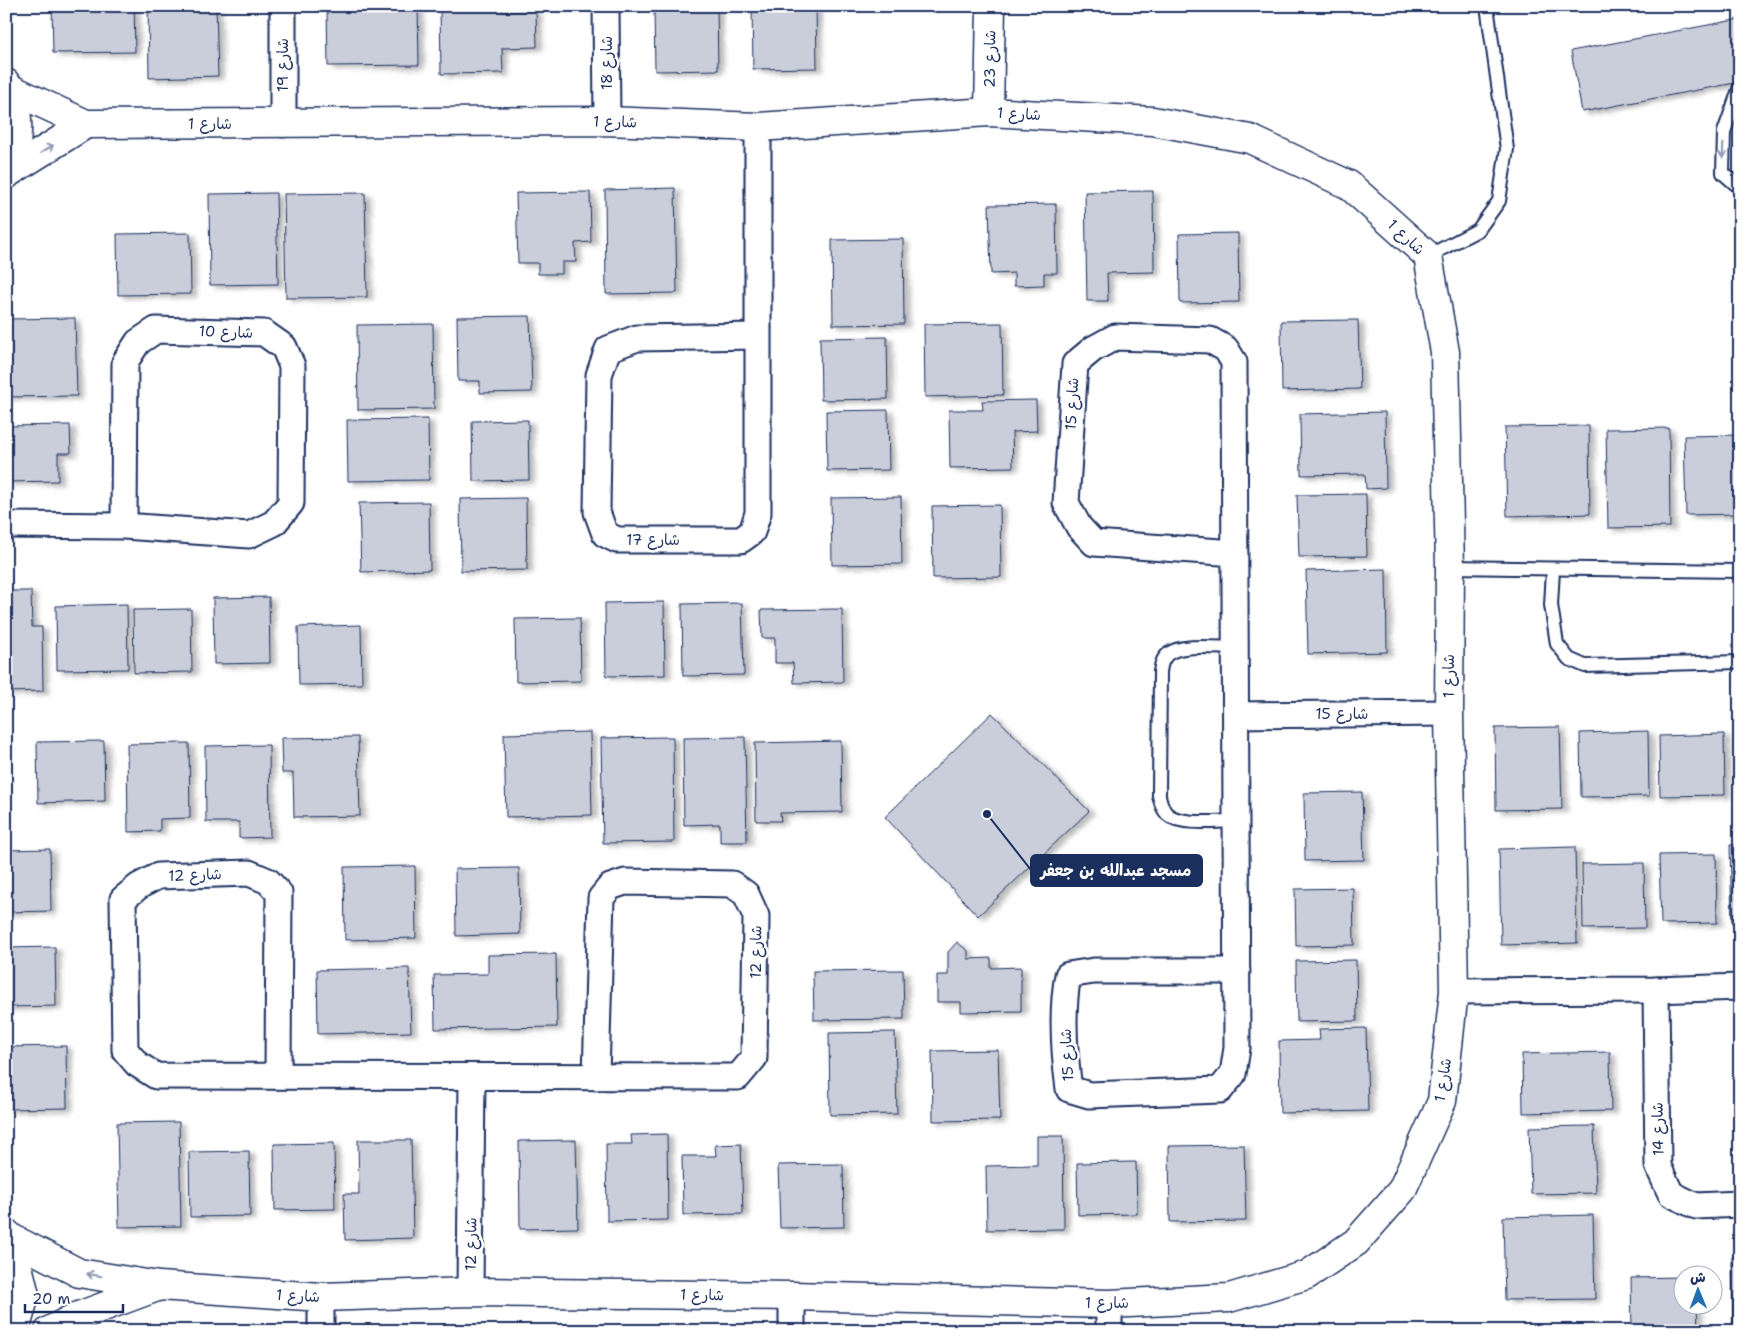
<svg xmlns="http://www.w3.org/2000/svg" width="1746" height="1337" font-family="'Shantell Sans','Playpen Sans Arabic',sans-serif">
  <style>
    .building { fill: #caceda; stroke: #1b2f5e; filter: url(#shadow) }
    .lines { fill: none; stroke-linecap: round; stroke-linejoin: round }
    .service-casing { stroke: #1b2f5e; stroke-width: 16 }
    .minor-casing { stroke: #1b2f5e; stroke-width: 29 }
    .tertiary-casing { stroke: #1b2f5e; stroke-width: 31 }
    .service { stroke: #fff; stroke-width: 12 }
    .minor { stroke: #fff; stroke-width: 25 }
    .tertiary { stroke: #fff; stroke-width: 28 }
    .oneway { stroke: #8d97ae }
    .labels { text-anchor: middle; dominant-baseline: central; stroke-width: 5; stroke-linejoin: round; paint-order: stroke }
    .street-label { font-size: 15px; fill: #1b2f5e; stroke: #fff }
    .leader { fill: none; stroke: #1b2f5e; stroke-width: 2 }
    .callout-dot { fill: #1b2f5e; stroke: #fff; stroke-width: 2 }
    .callout { fill: #1b2f5e; stroke: #1b2f5e; stroke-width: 2 }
    .callout-label { font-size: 16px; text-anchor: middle; font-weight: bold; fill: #fff }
  </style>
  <defs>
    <filter id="shadow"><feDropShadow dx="5.5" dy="3" stdDeviation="2.5" flood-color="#0004"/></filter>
  </defs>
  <rect width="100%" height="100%" fill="#fff"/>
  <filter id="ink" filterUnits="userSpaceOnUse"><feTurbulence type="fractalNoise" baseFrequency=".02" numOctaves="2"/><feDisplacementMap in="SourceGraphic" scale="10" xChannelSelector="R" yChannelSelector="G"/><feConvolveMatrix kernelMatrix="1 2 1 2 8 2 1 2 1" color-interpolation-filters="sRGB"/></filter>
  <g filter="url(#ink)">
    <!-- building -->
    <g class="building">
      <polygon points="52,6 134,6 135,52 53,53"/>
      <polygon points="148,6 216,6 218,76 149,78"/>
      <polygon points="440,6 501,6 502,12 536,11 537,47 502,48 503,73 441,74"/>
      <polygon points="654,6 717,6 718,70 655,71"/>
      <polygon points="752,6 816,6 817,68 753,69"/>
      <polygon points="418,7 419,65 328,66 327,8"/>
      <polygon points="1740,19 1740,82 1582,112 1571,51"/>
      <polygon points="675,188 677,293 606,294 605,190"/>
      <polygon points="1153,191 1154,272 1107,273 1108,301 1087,301 1085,192"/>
      <polygon points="590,192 591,242 575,243 576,262 562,262 562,274 538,274 538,263 518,263 516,193"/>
      <polygon points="276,193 278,284 210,285 209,194"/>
      <polygon points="365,193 367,297 286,298 284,194"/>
      <polygon points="1056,204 1057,273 1044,273 1044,285 1014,286 1014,273 991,274 989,205"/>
      <polygon points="190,233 191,294 118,295 117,234"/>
      <polygon points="1238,233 1239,302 1180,303 1179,234"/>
      <polygon points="903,239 904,324 833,325 832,240"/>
      <polygon points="530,316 532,392 480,393 480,381 458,381 457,317"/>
      <polygon points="75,318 77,396 6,397 6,319"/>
      <polygon points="1358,320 1360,389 1282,391 1281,321"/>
      <polygon points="1002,323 1003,395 925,397 924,324"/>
      <polygon points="433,324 434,409 358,410 357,325"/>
      <polygon points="887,337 888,399 821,400 820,338"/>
      <polygon points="1036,400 1037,431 1012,432 1013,467 950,468 949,410 983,410 982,401"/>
      <polygon points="888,410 889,470 827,471 826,411"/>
      <polygon points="1385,412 1386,488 1366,489 1365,474 1301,475 1300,414"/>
      <polygon points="428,419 429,480 348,481 347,420"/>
      <polygon points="528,420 529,480 473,481 472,421"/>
      <polygon points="70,425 71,453 58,453 58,481 6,482 6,426"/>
      <polygon points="1589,426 1590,514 1507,516 1505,427"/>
      <polygon points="1669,428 1670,527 1608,528 1606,429"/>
      <polygon points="1740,435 1740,514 1686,515 1684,436"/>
      <polygon points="1366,494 1367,556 1299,557 1297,495"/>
      <polygon points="901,497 902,564 832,565 831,498"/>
      <polygon points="526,498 527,570 461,571 460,499"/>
      <polygon points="429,502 430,570 361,572 359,503"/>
      <polygon points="1000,505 1001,577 933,578 932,506"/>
      <polygon points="1386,569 1387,652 1308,654 1306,571"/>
      <polygon points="6,591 31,591 32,627 42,627 43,691 6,692"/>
      <polygon points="269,597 270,663 214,664 213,598"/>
      <polygon points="664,602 665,675 606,676 605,603"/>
      <polygon points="742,603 744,675 683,676 682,604"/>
      <polygon points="127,604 128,669 57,670 56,606"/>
      <polygon points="191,609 192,672 134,673 133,610"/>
      <polygon points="842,609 843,682 794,683 793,663 775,663 775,638 762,638 761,610"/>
      <polygon points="580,618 581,681 516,682 515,619"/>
      <polygon points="361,625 362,684 299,685 298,627"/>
      <polygon points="992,713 1089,811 978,916 885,817"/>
      <polygon points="1560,727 1562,809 1496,810 1495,728"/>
      <polygon points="1648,731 1649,796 1581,797 1580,733"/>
      <polygon points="590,732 592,815 506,817 504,734"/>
      <polygon points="1724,734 1725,795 1660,796 1659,736"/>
      <polygon points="358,737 360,816 294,817 293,773 282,773 281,738"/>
      <polygon points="673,737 674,842 603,843 601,738"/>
      <polygon points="745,737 747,842 720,842 720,824 684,825 683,738"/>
      <polygon points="104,741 105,801 38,803 37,742"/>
      <polygon points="841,741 842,812 780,813 781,821 756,821 755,743"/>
      <polygon points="189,743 190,818 160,819 160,831 128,832 127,744"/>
      <polygon points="269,745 270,837 239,838 239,822 206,822 205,746"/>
      <polygon points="1738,750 1740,750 1740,806 1739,806"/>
      <polygon points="1362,792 1364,860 1305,861 1304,793"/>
      <polygon points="1730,845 1740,845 1740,924 1732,924"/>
      <polygon points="1575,847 1577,943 1501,945 1499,849"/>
      <polygon points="50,849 51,911 6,912 6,850"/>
      <polygon points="1716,854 1717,923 1661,924 1659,855"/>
      <polygon points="1644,863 1645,928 1583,929 1582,864"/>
      <polygon points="415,866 416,938 345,940 344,867"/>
      <polygon points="519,868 520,934 456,936 455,869"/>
      <polygon points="1353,888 1354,945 1296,946 1295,889"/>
      <polygon points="957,942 968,951 968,959 991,958 991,968 1021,967 1021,1011 961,1012 961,1002 937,1002 937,975 948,975 948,952"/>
      <polygon points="55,947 56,1006 6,1007 6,948"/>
      <polygon points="556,954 557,1027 435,1029 434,975 488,974 488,955"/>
      <polygon points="1356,960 1357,1021 1297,1022 1296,961"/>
      <polygon points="409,968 411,1032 318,1034 317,970"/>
      <polygon points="903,970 904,1019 814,1020 813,971"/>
      <polygon points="1366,1028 1368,1111 1280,1113 1279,1041 1320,1040 1319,1029"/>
      <polygon points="895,1032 897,1114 830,1115 829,1033"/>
      <polygon points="66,1046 67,1108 6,1109 6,1047"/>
      <polygon points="998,1050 1000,1120 933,1121 932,1051"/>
      <polygon points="1610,1052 1611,1111 1523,1113 1522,1054"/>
      <polygon points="179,1122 181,1226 119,1227 117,1123"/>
      <polygon points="1594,1126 1596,1193 1531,1194 1529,1127"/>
      <polygon points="667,1134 668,1220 607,1221 606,1144 632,1144 631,1135"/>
      <polygon points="1037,1136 1063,1136 1064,1229 987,1230 986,1166 1037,1165"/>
      <polygon points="358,1140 411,1140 413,1238 345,1240 344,1194 359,1194"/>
      <polygon points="576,1140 578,1228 520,1229 519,1141"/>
      <polygon points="334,1143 335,1209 275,1210 274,1144"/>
      <polygon points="741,1144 743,1214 683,1215 682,1156 716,1156 715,1145"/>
      <polygon points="1244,1145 1246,1221 1170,1222 1169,1146"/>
      <polygon points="249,1151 250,1216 190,1217 189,1152"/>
      <polygon points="1136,1162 1137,1214 1078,1215 1077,1163"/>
      <polygon points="843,1164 844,1227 780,1228 778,1165"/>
      <polygon points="1593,1215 1595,1299 1505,1300 1503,1217"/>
      <polygon points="1732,1257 1740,1257 1740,1331 1733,1331"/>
      <polygon points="1684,1277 1684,1304 1697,1304 1698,1331 1632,1331 1631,1278"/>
    </g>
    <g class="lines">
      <!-- service casing -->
      <g class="service-casing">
        <g id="service">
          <polyline points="1740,87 1724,132 1723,173 1740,188"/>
          <polyline points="1428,256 1478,230 1499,201 1507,149 1487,6"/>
          <polyline points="1450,567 1740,571"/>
          <polyline points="1553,570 1551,605 1557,644 1569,659 1585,666 1740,662"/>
          <path d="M1236,648C1218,648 1181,643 1168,654C1162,659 1161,665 1160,672L1159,796C1161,803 1162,809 1167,814C1180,826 1219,821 1236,821"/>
        </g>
      </g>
      <!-- minor casing -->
      <g class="minor-casing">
        <g id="minor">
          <polyline points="283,6 283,124"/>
          <polyline points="606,6 607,121"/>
          <polyline points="758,127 758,513 752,532 741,540 617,540 605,534 597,512 599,375 608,349 637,338 758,336"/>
          <polyline points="6,525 124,526 249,535 274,523 291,503 292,366 284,347 264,333 156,330 138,342 125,362 124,526"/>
          <path d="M1235,553L1094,543L1079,527L1066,503L1075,364L1093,349L1115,337L1210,340L1226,349L1234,362L1237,1048L1233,1074L1220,1090L1089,1095L1069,1089C1064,1052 1061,1012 1068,975L1094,971H1237"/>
          <polyline points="1236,715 1449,713"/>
          <polyline points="1656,990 1658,1166 1671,1194 1696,1206 1740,1204"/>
          <polyline points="1454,991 1656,990 1740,987"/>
          <polyline points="278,1076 279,893 268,881 249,873 158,876 139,886 123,899 125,1050 137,1064 156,1076 738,1077 754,1058 756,916 746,894 732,884 625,882 610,887 601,898 596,1077"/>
          <polyline points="470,1292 472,1077"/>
          <polyline points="1109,1304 1109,1331"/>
          <polyline points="321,1331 321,1297"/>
          <polyline points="792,1331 792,1296"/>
        </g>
      </g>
      <!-- tertiary casing -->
      <g class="tertiary-casing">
        <g id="tertiary">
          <path d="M6,83C22,109 20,148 6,175"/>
          <polyline points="9,88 86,124 607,121 758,127 989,112 1153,121 1250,139 1349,185 1428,256 1445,352 1450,567 1449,713 1454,991 1442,1101 1402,1190 1356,1242 1307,1275 1229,1298 1109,1304 792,1296 470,1292 321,1297 159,1286 79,1273 11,1238"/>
          <polyline points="989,112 991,6"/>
          <polyline points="8,173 86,124"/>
          <polyline points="6,1233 11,1238 25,1295 15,1331"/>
          <polyline points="49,1331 76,1317 157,1287"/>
        </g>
      </g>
      <!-- service -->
      <use href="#service" class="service"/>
      <!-- minor -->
      <use href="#minor" class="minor"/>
      <!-- tertiary -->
      <use href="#tertiary" class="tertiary"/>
    </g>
    <!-- one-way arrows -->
    <defs><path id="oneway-shaft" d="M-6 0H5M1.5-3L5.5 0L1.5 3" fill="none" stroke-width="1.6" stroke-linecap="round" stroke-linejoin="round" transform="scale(1.25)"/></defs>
    <g class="oneway">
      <use href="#oneway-shaft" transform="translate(47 149) rotate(-32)"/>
      <use href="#oneway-shaft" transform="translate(1723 151) rotate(92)"/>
      <use href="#oneway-shaft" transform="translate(94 1275) rotate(-170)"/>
    </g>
  </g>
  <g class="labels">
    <!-- street labels -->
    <g class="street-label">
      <text transform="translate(990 59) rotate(-89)">شارع 23</text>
      <text transform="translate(607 63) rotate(-90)">شارع 18</text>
      <text transform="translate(283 65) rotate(-90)">شارع 19</text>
      <text transform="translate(1019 114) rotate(3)">شارع 1</text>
      <text transform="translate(615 122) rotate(1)">شارع 1</text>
      <text x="210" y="124">شارع 1</text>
      <text transform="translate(1406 237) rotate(43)">شارع 1</text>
      <text transform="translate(226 332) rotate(2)">شارع 10</text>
      <text transform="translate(1072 404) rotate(-87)">شارع 15</text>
      <text x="653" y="540">شارع 17</text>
      <text transform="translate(1449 676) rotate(-90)">شارع 1</text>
      <text x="1342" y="714">شارع 15</text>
      <text transform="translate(195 875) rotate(-2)">شارع 12</text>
      <text transform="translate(756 952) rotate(-89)">شارع 12</text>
      <text transform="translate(1067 1055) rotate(-93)">شارع 15</text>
      <text transform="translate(1443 1080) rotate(-81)">شارع 1</text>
      <text transform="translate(1658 1129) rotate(-91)">شارع 14</text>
      <text transform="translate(471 1244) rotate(-89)">شارع 12</text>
      <text transform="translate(702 1295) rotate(1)">شارع 1</text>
      <text transform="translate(298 1296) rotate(3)">شارع 1</text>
      <text x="1107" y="1303">شارع 1</text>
    </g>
  </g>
  <!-- callouts -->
  <path class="leader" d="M987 814L1031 870"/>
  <circle class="callout-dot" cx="987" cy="814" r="5"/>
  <rect class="callout" x="1031" y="855" width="171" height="31" rx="5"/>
  <g class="callout-label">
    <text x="1116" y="876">مسجد عبدالله بن جعفر</text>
  </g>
  <!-- margin -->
  <rect width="1746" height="1337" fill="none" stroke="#fff" stroke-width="25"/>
  <rect x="12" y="12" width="1721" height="1312" fill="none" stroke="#1b2f5e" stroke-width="2" filter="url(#ink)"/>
  <!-- north arrow -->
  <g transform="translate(1698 1290) rotate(359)"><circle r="24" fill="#ffffff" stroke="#a4acbf"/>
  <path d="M0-4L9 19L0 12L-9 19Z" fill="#1f6fb2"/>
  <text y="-8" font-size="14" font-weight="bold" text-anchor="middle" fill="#1b2f5e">ش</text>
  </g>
  <!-- scale -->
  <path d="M25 1304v8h98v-8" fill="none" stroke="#1b2f5e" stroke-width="2.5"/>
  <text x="32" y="1304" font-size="15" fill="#1b2f5e" stroke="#ffffff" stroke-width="4" paint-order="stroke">20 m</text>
</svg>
